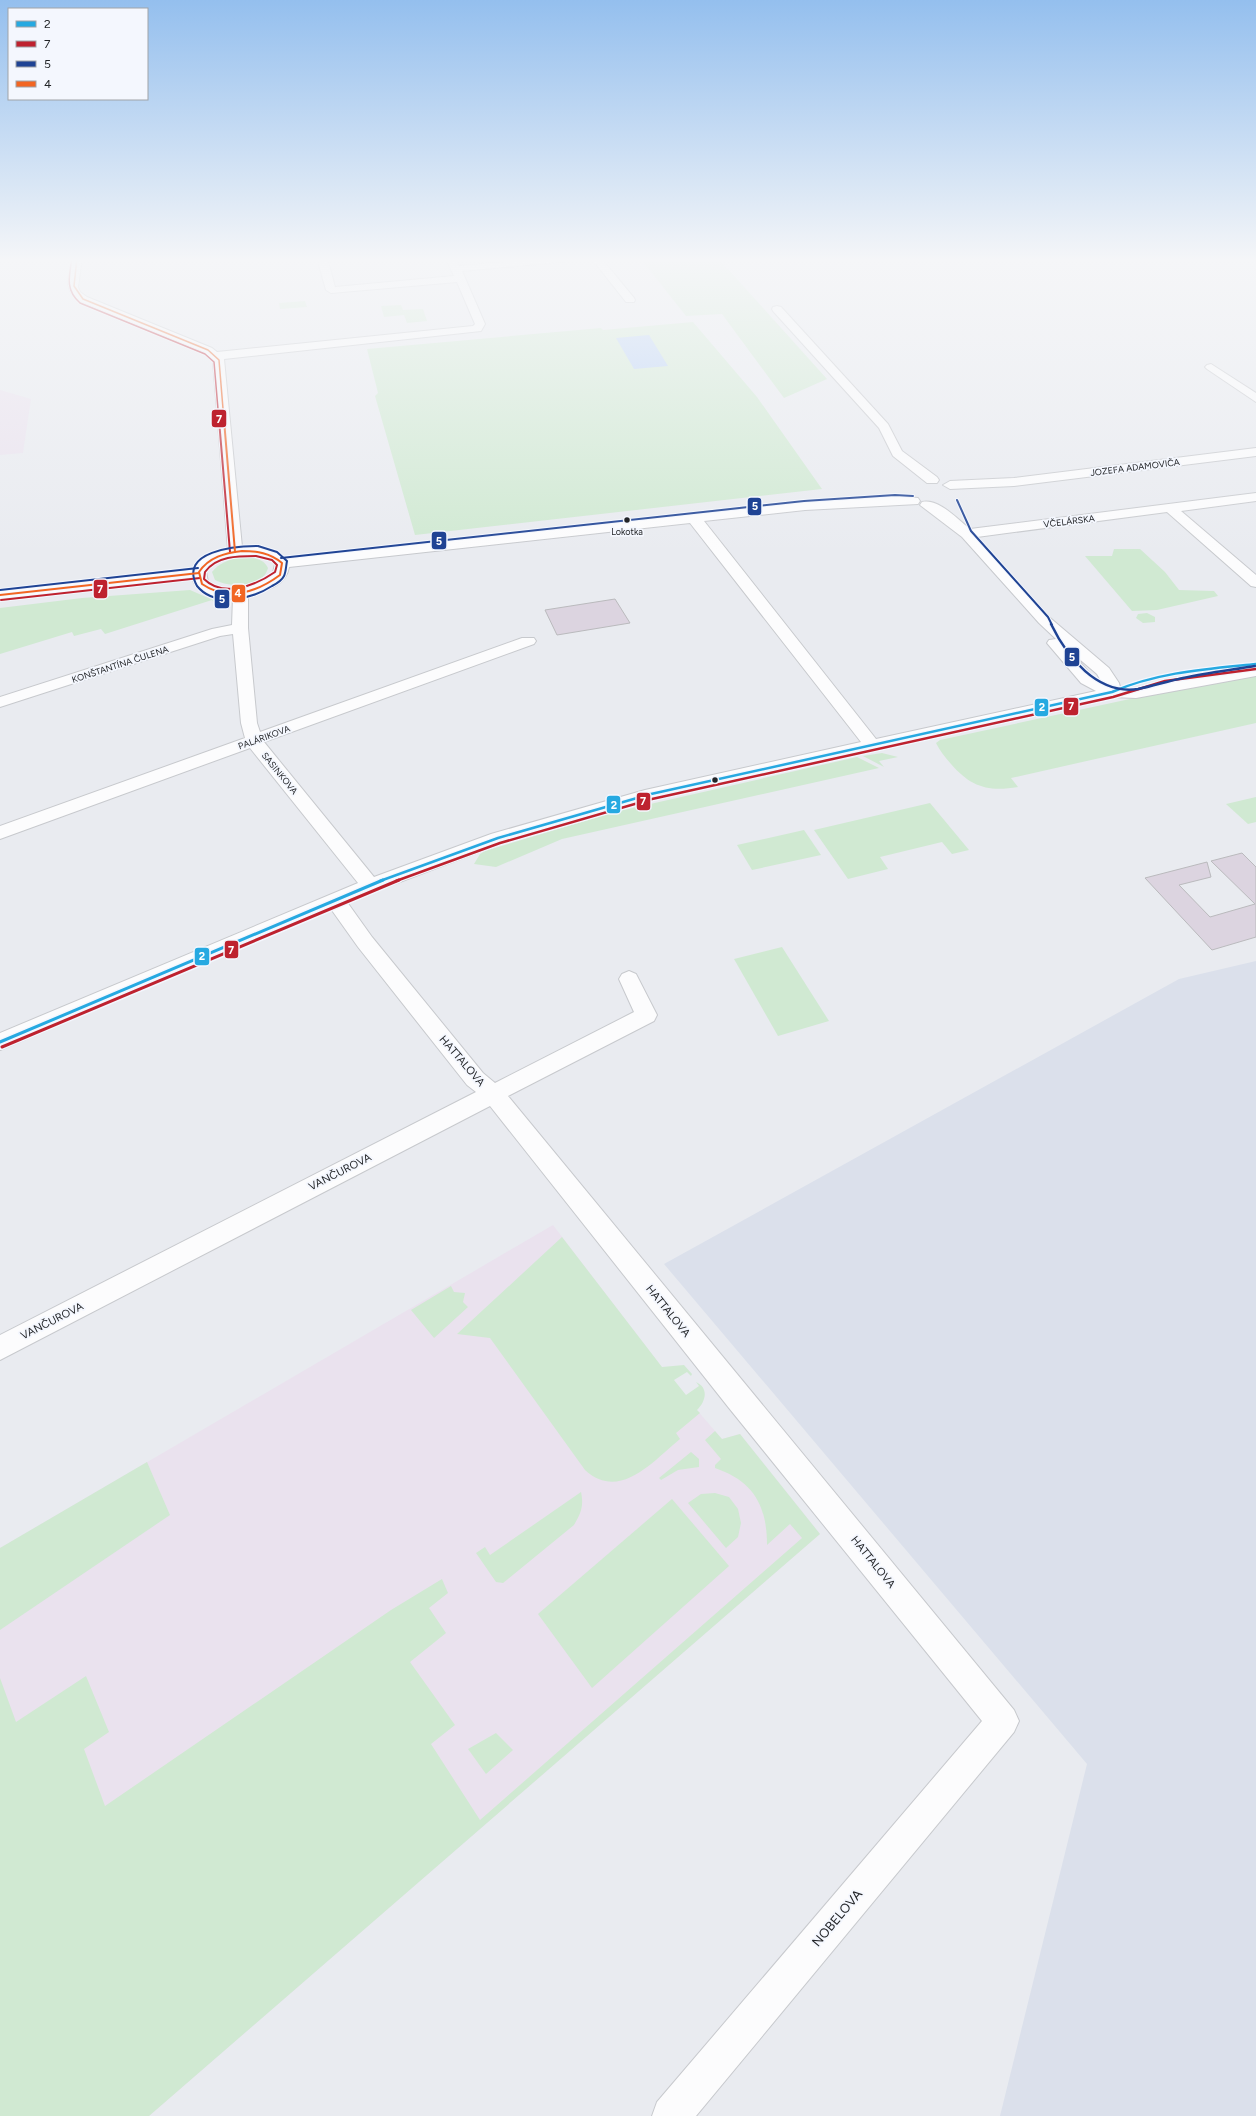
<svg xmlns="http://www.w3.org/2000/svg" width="1256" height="2116" font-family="Figtree,sans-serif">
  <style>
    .built { fill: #dbe0eb }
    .education { fill: #eae2ee }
    .green { fill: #d0e9d2 }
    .water { fill: #b6d0f7 }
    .building { fill: #dcd4e0; stroke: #bababd }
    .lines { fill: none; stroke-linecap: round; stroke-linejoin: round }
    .minor-casing { stroke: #c7c9cd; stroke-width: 2 }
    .minor { fill: #fcfcfd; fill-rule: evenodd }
    .bus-1-far1-casing { stroke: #f4f7fe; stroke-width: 5 }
    .bus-1-casing { stroke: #f4f7fe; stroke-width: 6 }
    .bus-2-far3-casing { stroke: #f4f7fe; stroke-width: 3 }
    .bus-2-far2-casing { stroke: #f4f7fe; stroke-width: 4 }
    .bus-2-far1-casing { stroke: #f4f7fe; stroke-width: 5 }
    .bus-2-casing { stroke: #f4f7fe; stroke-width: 6 }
    .bus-3-far1-casing { stroke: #f4f7fe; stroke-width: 4 }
    .bus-3-casing { stroke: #f4f7fe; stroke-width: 5 }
    .bus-4-far1-casing { stroke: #f4f7fe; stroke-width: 3 }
    .bus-4-casing { stroke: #f4f7fe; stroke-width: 4 }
    .bus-1-far1 { stroke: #26a9e1; stroke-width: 2.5 }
    .bus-1 { stroke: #26a9e1; stroke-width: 3 }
    .bus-2-far3 { stroke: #be222f; stroke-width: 1.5 }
    .bus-2-far2 { stroke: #be222f; stroke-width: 2 }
    .bus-2-far1 { stroke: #be222f; stroke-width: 2.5 }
    .bus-2 { stroke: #be222f; stroke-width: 3 }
    .bus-3-far1 { stroke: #1f4394; stroke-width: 2 }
    .bus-3 { stroke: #1f4394; stroke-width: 2.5 }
    .bus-4-far1 { stroke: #f26522; stroke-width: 1.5 }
    .bus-4 { stroke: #f26522; stroke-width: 2 }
    .bus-dot { fill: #222427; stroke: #f4f7fe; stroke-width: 1.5 }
    .labels { text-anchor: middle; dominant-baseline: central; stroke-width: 3.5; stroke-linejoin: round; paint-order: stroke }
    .far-street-label { font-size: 9px; fill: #222427; stroke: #f4f7fe }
    .far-bus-label { font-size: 9px; fill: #222427; stroke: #f4f7fe }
    .street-label { font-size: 11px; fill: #222427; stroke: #f4f7fe }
    .near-street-label { font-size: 13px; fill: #222427; stroke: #f4f7fe }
    .line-badge { stroke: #f4f7fe; stroke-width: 1.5 }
    .badge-label { font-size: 11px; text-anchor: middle; font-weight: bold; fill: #fff }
  </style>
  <rect width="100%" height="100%" fill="#e9ebf0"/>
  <!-- built -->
  <polygon class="built" points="1256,961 1256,2116 1000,2116 1087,1764 664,1264 1179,979"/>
  <!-- education -->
  <g class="education">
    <polygon points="0,390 31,399 23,453 0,455"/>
    <polygon points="553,1225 677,1387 722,1439 740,1434 820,1534 149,2116 0,2116 0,1548"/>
  </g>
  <!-- green -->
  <g class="green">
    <polygon points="640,258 718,258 827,379 784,398 722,314 686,316"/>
    <polygon points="305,301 307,307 280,309 279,303"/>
    <polygon points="401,305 403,310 423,309 427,321 407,323 404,315 384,317 381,306"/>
    <polygon points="693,322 757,397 822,489 415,535 375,396 378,393 367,349 601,328 603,330"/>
    <polygon points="1114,549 1140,549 1165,572 1179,590 1214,591 1218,596 1157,610 1132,611 1085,556 1112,556"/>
    <path d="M238,558C249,557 263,557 268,568C263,588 230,588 215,580L212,572C219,563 228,560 238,558Z"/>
    <polygon points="190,590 220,603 216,605 212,600 105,634 101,629 74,636 72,632 0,654 0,608 82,598"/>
    <polygon points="1147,613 1155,617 1155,622 1143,623 1136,618 1138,614"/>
    <path d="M1256,675V723L1011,778L1018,787C988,792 971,787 951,764C945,757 940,751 936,743L940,740L1153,694Z"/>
    <polygon points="882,753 898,757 879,761 884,767 863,756"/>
    <polygon points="857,757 879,768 562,839 496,867 474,864 480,854 485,851 615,812"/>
    <polygon points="1256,797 1256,822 1248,824 1226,804"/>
    <polygon points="930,803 969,850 952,854 942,842 880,857 888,869 848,879 814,830"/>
    <polygon points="804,830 821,855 752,870 737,845"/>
    <polygon points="782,947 829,1021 778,1036 734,959"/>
    <path d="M562,1237L662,1367L684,1365L692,1374L691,1376L687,1372L674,1380L686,1395L699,1386L696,1382C709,1388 706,1401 697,1410L700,1413L676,1433L680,1439C653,1461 620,1502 585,1470L490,1338L457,1334Z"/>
    <polygon points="451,1286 454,1292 465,1293 463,1302 468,1307 434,1338 411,1310"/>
    <path d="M715,1431L722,1439L740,1434L820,1534L149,2116H0V1678L16,1722L86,1676L109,1732L84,1749L105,1806L391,1610L442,1579L448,1593L429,1608L446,1633L410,1662L455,1725L431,1744L480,1820L802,1538L790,1524L767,1545C767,1505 753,1481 715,1468V1465L721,1459L705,1440Z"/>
    <polygon points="691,1452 699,1459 699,1467 678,1470 661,1480 659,1478"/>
    <polygon points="147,1462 170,1515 0,1630 0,1548"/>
    <path d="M581,1492C584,1506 581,1513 574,1525L508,1579L503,1583L496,1582L476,1553L485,1547L490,1555Z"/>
    <polygon points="715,1493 729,1497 738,1509 741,1523 738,1537 726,1548 688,1503 701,1494"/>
    <polygon points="672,1499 729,1566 592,1688 538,1614"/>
    <polygon points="496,1733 513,1750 486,1774 468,1749"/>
  </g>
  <!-- water -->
  <polygon class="water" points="649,335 668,366 634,369 616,338"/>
  <!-- building -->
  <g class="building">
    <polygon points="615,599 630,623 557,635 545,610"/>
    <polygon points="1242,853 1256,867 1256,937 1212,950 1145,878 1207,862 1211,877 1179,885 1210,917 1255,904 1211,861"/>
  </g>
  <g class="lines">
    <!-- minor casing -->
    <g class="minor-casing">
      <g id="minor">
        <path d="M72,258H82L78,287L80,292L87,297L212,348L217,352L473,326L475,324L457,282L331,293L326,290L317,258H327L335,287L454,276L446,258H456L459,266L551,258H601L634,298L635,300L634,302H626L592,259L462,271L485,324L481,331L224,359L242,547C256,546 274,547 285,558L805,502L895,496L918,498L920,501L918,504L805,510L704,521L876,739L1096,691L1081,683L1047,643L1049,640L1056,639L1039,623L962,537L920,505L922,502C939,498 958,520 970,529L1256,493V501L1181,511L1256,575V587L1251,586L1167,512L977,537L1049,617L1109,668L1119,683L1120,687L1136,688L1256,666V676L1136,698L1112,697L654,799L505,842L347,902L372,937L483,1073L495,1083L634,1012L619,979L622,974L629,971L636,974L657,1015L654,1021L508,1096L1014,1710L1019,1721L1014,1732L696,2116H652L657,2102L982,1721L729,1408L490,1106L0,1360V1335L476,1092L467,1085L358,947L331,909L0,1050V1033L358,883L250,748L0,839V826L245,738L241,723L233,634L220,636L0,707V697L212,629L232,625L233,598C218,599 197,595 192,578L0,599V591L193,569L203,557L228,549L213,361L204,352L79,301C63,289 69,277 72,258ZM690,523L861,742L645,790L491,834L374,877L264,742L534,644L536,641L534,638H522L260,732L257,723L248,628V596C265,591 286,586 289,567ZM256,555L270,559L275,564L273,573C256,588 227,596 208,582L206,572C215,555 240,555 256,555ZM1070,651L1097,674L1101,681L1093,677Z"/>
        <polygon points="777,306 781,307 888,424 902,451 937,477 939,480 937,483 927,483 893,456 879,428 773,311 772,309 773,307"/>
        <polygon points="1211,364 1256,393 1256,402 1207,369 1205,367 1207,365"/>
        <polygon points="1256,448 1256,456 1014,486 950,489 943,485 950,481 1014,478"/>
      </g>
    </g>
    <!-- minor -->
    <use href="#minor" class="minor"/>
    <!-- bus-1-far1 casing -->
    <g class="bus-1-far1-casing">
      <path id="bus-1-far1" d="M380,881L498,838L651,794L1112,692C1158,672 1207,669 1256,664"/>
    </g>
    <!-- bus-1 casing -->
    <g class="bus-1-casing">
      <polyline id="bus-1" points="0,1042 383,880"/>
    </g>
    <!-- bus-2-far3 casing -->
    <g class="bus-2-far3-casing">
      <path id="bus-2-far3" d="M72,258C69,276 65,290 80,303L205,354L214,362L219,421"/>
    </g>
    <!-- bus-2-far2 casing -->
    <g class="bus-2-far2-casing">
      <g id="bus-2-far2">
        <polyline points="219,420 230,552"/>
        <path d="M256,556L272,560L277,565L275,572C255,586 223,598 204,579L205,572C216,556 238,556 256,556Z"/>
        <polyline points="1,600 200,578"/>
      </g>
    </g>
    <!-- bus-2-far1 casing -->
    <g class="bus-2-far1-casing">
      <polyline id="bus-2-far1" points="396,881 500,843 652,799 1113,697 1165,681 1256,669"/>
    </g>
    <!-- bus-2 casing -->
    <g class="bus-2-casing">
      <polyline id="bus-2" points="2,1047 399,880"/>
    </g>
    <!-- bus-3-far1 casing -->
    <g class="bus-3-far1-casing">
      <g id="bus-3-far1">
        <polyline points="957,500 971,531 1048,617 1052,625"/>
        <path d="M257,546C236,546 178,551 197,586C215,608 252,599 272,586C276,584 282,580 284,576C286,572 286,566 287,561L277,552L258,546"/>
        <polyline points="281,558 804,501 895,495 913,496"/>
        <polyline points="0,590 198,568"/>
      </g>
    </g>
    <!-- bus-3 casing -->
    <g class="bus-3-casing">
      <path id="bus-3" d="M1051,624C1067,657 1097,695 1138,689C1153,686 1168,681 1183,678C1206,673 1231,670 1255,666"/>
    </g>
    <!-- bus-4-far1 casing -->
    <g class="bus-4-far1-casing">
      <polyline id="bus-4-far1" points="77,258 74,286 83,299 208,350 219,360 224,421"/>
    </g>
    <!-- bus-4 casing -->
    <g class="bus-4-casing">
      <g id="bus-4">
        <polyline points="224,420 235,552"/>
        <path d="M242,551C257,551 270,553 282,563L280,575C257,592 228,602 202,584L199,572C209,557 225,553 242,551Z"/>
        <polyline points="0,595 199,573"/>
      </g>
    </g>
    <!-- bus-1-far1 -->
    <use href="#bus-1-far1" class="bus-1-far1"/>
    <!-- bus-1 -->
    <use href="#bus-1" class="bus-1"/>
    <!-- bus-2-far3 -->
    <use href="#bus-2-far3" class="bus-2-far3"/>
    <!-- bus-2-far2 -->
    <use href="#bus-2-far2" class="bus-2-far2"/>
    <!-- bus-2-far1 -->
    <use href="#bus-2-far1" class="bus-2-far1"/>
    <!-- bus-2 -->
    <use href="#bus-2" class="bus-2"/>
    <!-- bus-3-far1 -->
    <use href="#bus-3-far1" class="bus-3-far1"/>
    <!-- bus-3 -->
    <use href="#bus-3" class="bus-3"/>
    <!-- bus-4-far1 -->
    <use href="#bus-4-far1" class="bus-4-far1"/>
    <!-- bus-4 -->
    <use href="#bus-4" class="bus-4"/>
  </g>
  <!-- sky -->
  <linearGradient id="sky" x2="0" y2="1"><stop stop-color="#94bfee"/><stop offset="0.47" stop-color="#f5f6f8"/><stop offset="1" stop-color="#f5f6f8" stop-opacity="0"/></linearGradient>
  <rect width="1256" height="554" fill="url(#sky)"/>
  <!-- markers -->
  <g class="bus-dot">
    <circle cx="627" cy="520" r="3.5"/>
    <circle cx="715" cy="780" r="3.5"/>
  </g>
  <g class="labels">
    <!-- far-street labels -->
    <g class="far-street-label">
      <text transform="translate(1135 467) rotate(-7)">JOZEFA ADAMOVIČA</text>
      <text transform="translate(1069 521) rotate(-7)">VČELÁRSKA</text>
      <text transform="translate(120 664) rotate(-18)">KONŠTANTÍNA ČULENA</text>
      <text transform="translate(264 737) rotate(-20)">PALÁRIKOVA</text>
      <text transform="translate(280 773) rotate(51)">SASINKOVA</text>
    </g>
    <!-- far-bus labels -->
    <g class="far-bus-label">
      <text x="627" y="531">Lokotka</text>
    </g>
    <!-- street labels -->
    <g class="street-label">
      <text transform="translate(462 1061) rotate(49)">HATTALOVA</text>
      <text transform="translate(340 1172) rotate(-27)">VANČUROVA</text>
      <text transform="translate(668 1311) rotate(51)">HATTALOVA</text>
      <text transform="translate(52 1321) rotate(-27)">VANČUROVA</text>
      <text transform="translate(873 1562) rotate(51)">HATTALOVA</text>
    </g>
    <!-- near-street labels -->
    <g class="near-street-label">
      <text transform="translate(837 1918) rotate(-50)">NOBELOVA</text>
    </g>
  </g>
  <g class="line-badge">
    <rect x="211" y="409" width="16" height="19" rx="4" fill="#be222f"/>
    <rect x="747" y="497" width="15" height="19" rx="4" fill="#1f4394"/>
    <rect x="431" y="531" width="16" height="19" rx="4" fill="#1f4394"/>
    <rect x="93" y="579" width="15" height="20" rx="4" fill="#be222f"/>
    <rect x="231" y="584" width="15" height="19" rx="4" fill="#f26522"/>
    <rect x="214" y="589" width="16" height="20" rx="4" fill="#1f4394"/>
    <rect x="1064" y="647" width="16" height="20" rx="4" fill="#1f4394"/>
    <rect x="1063" y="697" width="16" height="19" rx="4" fill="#be222f"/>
    <rect x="1034" y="698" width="15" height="19" rx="4" fill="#26a9e1"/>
    <rect x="636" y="792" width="15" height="19" rx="4" fill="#be222f"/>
    <rect x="606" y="795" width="15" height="19" rx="4" fill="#26a9e1"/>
    <rect x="224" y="940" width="15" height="19" rx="4" fill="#be222f"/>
    <rect x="194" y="947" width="16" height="19" rx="4" fill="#26a9e1"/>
  </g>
  <g class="badge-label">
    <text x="219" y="423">7</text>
    <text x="755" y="510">5</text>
    <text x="439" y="545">5</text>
    <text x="100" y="593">7</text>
    <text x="238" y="597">4</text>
    <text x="222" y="603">5</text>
    <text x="1072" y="661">5</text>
    <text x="1071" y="710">7</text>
    <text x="1042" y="711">2</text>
    <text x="643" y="805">7</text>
    <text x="614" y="809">2</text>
    <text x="231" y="954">7</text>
    <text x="202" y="960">2</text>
  </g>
  <!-- legend -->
  <rect x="8" y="8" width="140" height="92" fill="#f4f7fe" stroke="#a0a3a8"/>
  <rect x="16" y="21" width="20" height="6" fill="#26a9e1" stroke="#a0a3a8"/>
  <text x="44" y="28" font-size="12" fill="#222427">2</text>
  <rect x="16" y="41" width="20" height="6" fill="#be222f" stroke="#a0a3a8"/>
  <text x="44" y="48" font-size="12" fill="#222427">7</text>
  <rect x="16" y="61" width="20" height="6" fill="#1f4394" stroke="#a0a3a8"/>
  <text x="44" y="68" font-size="12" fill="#222427">5</text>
  <rect x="16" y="81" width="20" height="6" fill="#f26522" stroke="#a0a3a8"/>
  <text x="44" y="88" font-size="12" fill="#222427">4</text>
</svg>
